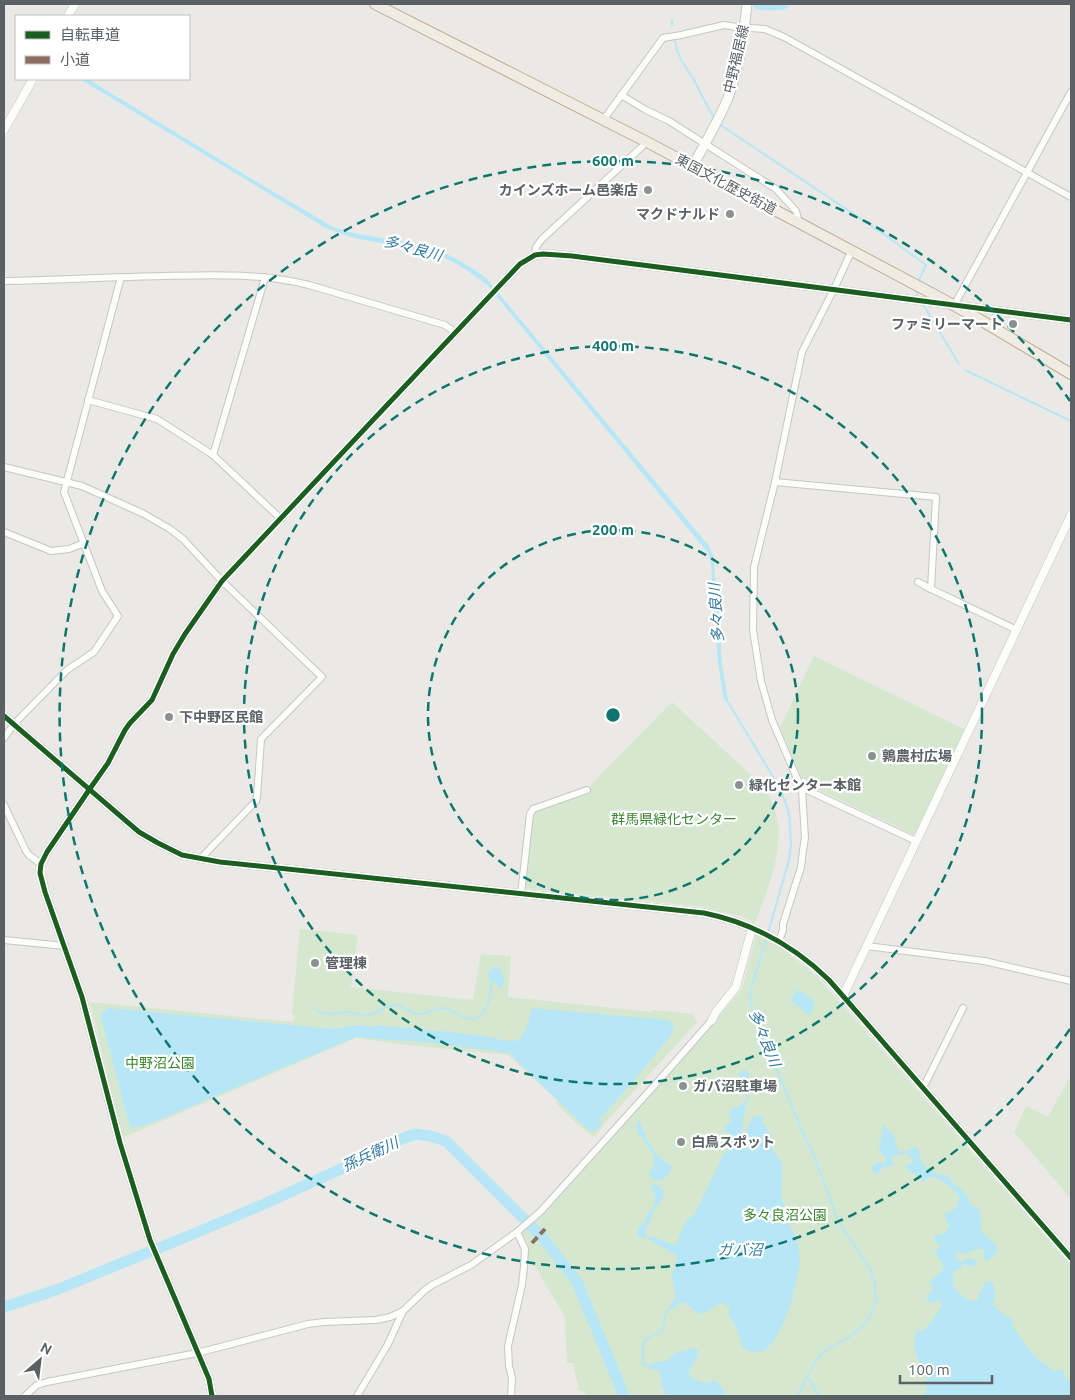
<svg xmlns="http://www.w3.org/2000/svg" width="1075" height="1400" font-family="Ubuntu,'Noto Sans JP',sans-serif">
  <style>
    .green { fill: #d5e8cf }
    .water { fill: #b7e6f7 }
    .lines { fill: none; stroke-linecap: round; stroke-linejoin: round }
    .stream { stroke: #b7e6f7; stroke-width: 2 }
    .river { stroke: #b7e6f7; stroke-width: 11 }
    .minor-casing { stroke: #c6c6c5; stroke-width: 8 }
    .tertiary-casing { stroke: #c6c6c5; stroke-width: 9 }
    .secondary-casing { stroke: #c7c8c7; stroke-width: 11 }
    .trunk-casing { stroke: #c3ad92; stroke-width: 12 }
    .minor { stroke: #fcfcfb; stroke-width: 6 }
    .tertiary { stroke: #fcfcfb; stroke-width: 8 }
    .secondary { stroke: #fcfcfb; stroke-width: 9 }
    .trunk { stroke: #f0ece4; stroke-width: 10 }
    .quiet { stroke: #8d6e63; stroke-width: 4; stroke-dasharray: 8 4; stroke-linecap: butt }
    .cycleway-casing { stroke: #fff; stroke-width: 8 }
    .cycleway { stroke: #1b5e20; stroke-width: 5 }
    .ring { fill: none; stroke: #0f766e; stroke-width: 2.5; stroke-dasharray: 9 6 }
    .poi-dot { fill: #8d9091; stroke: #fff; stroke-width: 2 }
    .labels { text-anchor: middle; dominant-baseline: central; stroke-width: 4.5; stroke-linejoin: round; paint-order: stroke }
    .street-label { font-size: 14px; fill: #5a6064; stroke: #fff }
    .poi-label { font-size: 14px; font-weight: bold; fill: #5a6064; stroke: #fff; text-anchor: start }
    .park-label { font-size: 14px; fill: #388530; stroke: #fff }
    .water-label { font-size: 15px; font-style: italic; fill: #347ba4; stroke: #fff }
    .centre { fill: #0f766e; stroke: #fff; stroke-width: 2.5 }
    .ring-label { font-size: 15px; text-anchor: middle; font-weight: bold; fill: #0f766e; stroke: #fff; stroke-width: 4.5; stroke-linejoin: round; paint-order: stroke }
  </style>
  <rect width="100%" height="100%" fill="#ebe9e5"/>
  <!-- green -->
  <g class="green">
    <polygon points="814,656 966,730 915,835 804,783 780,728"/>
    <path d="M672,702L761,784C796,826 771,879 755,923L740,916L702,907L524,888L533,815L535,812L583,793H588L590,787L597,778Z"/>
    <path d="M300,929L358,935L351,987L473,1000L481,954L511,956L508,997L652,1012L653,1010L693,1014L697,1022L604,1124L595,1137C580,1128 568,1115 556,1103L558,1101L508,1055L408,1045L356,1038L124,1137L119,1122L90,1002L293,1022L295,1016L292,1013Z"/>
    <path d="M756,935L783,949L816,976L861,1026L1071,1266V1396H587L583,1391H579L573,1363H567L565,1317L533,1263L527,1264C528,1254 530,1241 522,1234V1231L537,1219L691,1048L742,989Z"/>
    <polygon points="1071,1075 1071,1199 1014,1132 1026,1106 1048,1117"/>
  </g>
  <!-- water -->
  <g class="water">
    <path d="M80,79H88L257,182L333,227C363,238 397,238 428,247C449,253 468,265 486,278L709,546L713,555L719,616L722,665L728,700H724L718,663L711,563L708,553L488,286C473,274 457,262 439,256C401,243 360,244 324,227Z"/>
    <path d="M495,967L500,969C504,976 506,981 502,988H499L498,984L495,982L491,983L489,979L488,972Z"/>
    <polygon points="796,990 798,990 814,1001 814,1004 811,1014 809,1015 791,1001"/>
    <path d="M108,1008L334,1029L359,1025L374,1027L376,1025C413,1029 451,1031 488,1037C494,1038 513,1043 519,1040C525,1036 530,1015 532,1008L666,1020L671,1022L674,1026L671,1035L632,1083L600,1119L601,1125L598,1129L591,1131L586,1128L509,1053L435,1043L356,1037L149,1124L130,1128L101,1017L102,1013Z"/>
    <path d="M746,1070L749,1073L747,1087L749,1096L743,1118V1127L739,1140L742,1141L752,1119L755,1116L763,1117V1123L771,1136V1147L782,1164L781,1194L787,1218L798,1245L800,1262L792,1301L782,1326L773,1342L764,1351L752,1352L742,1347C741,1338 735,1321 728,1315L730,1308L721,1302L712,1309L702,1314L693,1310L689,1305L683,1302L672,1309H668L676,1297L672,1275L677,1258L676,1255L646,1238L637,1237L638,1227L645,1222L647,1213L651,1211C656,1203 657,1195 651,1189L652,1184L658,1185L661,1189L664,1191C664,1201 657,1205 653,1213C650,1220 647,1227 645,1233L647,1237C658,1235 666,1245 676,1244L686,1221L695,1214L722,1157L734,1139L733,1135L725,1132L724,1128L732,1120L731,1118L729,1116L730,1110L733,1107H739L745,1102L748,1095L738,1089C737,1084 740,1079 739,1074L742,1071Z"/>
    <path d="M639,1120C647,1141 653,1154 672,1167L669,1174L660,1181L652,1179L649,1175L651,1169H654L655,1165L653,1164L654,1154C647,1149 646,1139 638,1134L636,1126Z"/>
    <path d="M884,1125L894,1136L898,1151H906L915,1147L920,1152V1160L929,1171L949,1177L954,1185L962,1190L968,1197L970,1204L980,1210L981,1231L996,1245L997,1252L987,1261L983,1258L984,1249L973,1250L968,1253H956L957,1261L963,1262L969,1258L974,1259L977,1264L972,1267L963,1264L961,1267L962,1270L956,1269C952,1274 952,1284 956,1290C959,1294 966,1298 969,1301L977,1300L985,1282L991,1281C996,1290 996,1295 993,1305L1006,1316L1013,1319L1012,1326L1034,1356L1055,1372L1063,1369L1064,1377L1071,1381V1396H920L926,1392L927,1380L915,1351V1336L917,1330L923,1331L931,1322L941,1307L940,1299L933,1303H929L926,1295L931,1293L933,1287L929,1283L943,1269L942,1262L935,1254L940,1245L934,1241L935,1236C943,1235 946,1233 949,1226L944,1215L946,1213L951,1212L956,1207L960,1196C949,1188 945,1178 930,1177L924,1182L915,1174L905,1168L907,1165L913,1163L914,1161L909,1155L906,1153L892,1156L893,1166L885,1167L874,1175L872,1171L873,1165L879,1162L885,1164L886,1158L880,1152L881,1148L878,1146L882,1136V1127Z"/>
    <path d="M693,1348L698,1350L697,1358L689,1370L691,1378L704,1383L716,1381C720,1385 725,1390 725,1396H667L661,1385L660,1370L650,1369V1366L657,1361L665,1362L676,1353Z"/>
  </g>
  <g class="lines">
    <!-- stream -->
    <g class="stream">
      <polyline points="672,25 672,20"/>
      <path d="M675,41C677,57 686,67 694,80C700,92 706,104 713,116"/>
      <polyline points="719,124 885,235 926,265 919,280"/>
      <polyline points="915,289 918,296"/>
      <polyline points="924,306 959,364"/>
      <polyline points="965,370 1071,421"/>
      <polyline points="725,697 775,780 785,801 789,814 791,844 789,860 768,933"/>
      <polyline points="767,937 752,985 750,996 752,1009 800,1126 814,1155 838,1221 871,1270 875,1286 876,1301 871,1314 865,1324 852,1335 822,1353 811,1369 806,1378 812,1382 818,1396"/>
      <path d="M314,1007C316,1009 318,1011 320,1012C328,1016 338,1013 346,1012C354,1012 364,1017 373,1014C380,1011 385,1005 394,1005C403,1005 410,1014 419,1014C428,1014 435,1007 445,1008C452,1010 458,1016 466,1018C486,1023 491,998 491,983"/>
      <path d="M651,1367L643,1364C643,1358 642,1349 643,1343C646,1335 659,1337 662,1329C665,1322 664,1317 668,1309"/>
      <polyline points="798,1396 806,1378"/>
    </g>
    <!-- river -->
    <g class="river">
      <polyline points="759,4 769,5 783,4"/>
      <polyline points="4,1307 56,1290 198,1232 264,1204 343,1168 399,1140 415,1134 430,1136 446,1141 543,1238 577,1282 624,1396"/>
    </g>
    <!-- minor casing -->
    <g class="minor-casing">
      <g id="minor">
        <polyline points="621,95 646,110 669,121 776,189 796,211 799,223"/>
        <polyline points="604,119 663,38 681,35 724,25 737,27 765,29 784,37 1071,197"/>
        <polyline points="535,255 536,247 542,239 647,142"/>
        <path d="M4,281C57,280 111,277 164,276C212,275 262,273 309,285L445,325L456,333"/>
        <polyline points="953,305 956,302 1071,92"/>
        <polyline points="88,400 157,419 213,455 281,519"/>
        <polyline points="213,455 264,281 264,277"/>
        <polyline points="4,467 82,486 144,514 170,529 183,539 222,581 322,677 261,739 257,797 256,801 200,859"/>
        <polyline points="775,482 936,497 931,589"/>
        <polyline points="4,532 51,551 69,549 84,543"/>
        <polyline points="222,581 373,420 509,276"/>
        <polyline points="918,582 931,589 1017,630"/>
        <polyline points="4,738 14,724 67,670 94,652 118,616 102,591 64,492 121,277"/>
        <polyline points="802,790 807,790 916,841"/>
        <polyline points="4,805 26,851 29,855 41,864"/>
        <polyline points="521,894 530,814 533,809 587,790"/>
        <polyline points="4,940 65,946"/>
        <polyline points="779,941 783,930 783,924 801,867 803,850 805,838 802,790 772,720 761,681 753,630 754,567 775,482 802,352 834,289 852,250"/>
        <polyline points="867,946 984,961 1071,981"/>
        <polyline points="923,1088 963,1008"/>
        <polyline points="25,1396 37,1385 47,1382 197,1353 308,1324 324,1322 376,1320 390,1317 403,1311 425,1290 432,1285 471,1265 517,1232 541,1211 661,1078 712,1020"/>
        <polyline points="357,1396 388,1344 403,1311"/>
        <polyline points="511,1396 512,1378 509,1366 508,1346 522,1285 524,1266 525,1249 517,1232"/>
      </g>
    </g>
    <!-- tertiary casing -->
    <g class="tertiary-casing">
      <g id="tertiary">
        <polyline points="68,16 75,4"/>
        <polyline points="4,130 33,79"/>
        <path d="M509,276C534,250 537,253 572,256L1071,320"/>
        <path d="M4,716L139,832L158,843L182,855L220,862L704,913C753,923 793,945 829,980L1071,1258"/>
        <polyline points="843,996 1071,515"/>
        <polyline points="712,1020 716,1012 736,987 752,928"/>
        <polyline points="212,1396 209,1379 150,1240 120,1143 82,997 45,892 40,868 47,852 89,790 108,763 125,730 130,723 152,700 173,654 185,634 222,581"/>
      </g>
    </g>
    <!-- secondary casing -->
    <g class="secondary-casing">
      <path id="secondary" d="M693,166C704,145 719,120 728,98C739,68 744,35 747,4"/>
    </g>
    <!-- trunk casing -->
    <g class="trunk-casing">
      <polyline id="trunk" points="375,4 647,142 933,294 977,318 1071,374"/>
    </g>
    <!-- minor -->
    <use href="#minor" class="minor"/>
    <!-- tertiary -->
    <use href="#tertiary" class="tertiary"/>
    <!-- secondary -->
    <use href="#secondary" class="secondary"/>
    <!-- trunk -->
    <use href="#trunk" class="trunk"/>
    <!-- quiet -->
    <polyline class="quiet" points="532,1243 545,1229"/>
    <!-- cycleway casing -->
    <g class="cycleway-casing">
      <g id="cycleway">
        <path d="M4,716L139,832L158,843L182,855L220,862L704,913C753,923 793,945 829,980L1071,1258"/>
        <polyline points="212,1396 209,1379 150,1240 120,1143 82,997 45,892 40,873 41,864 47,852 89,790 108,763 125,730 130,723 152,700 173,654 185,634 222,581 373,420 520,264 535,255 543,254 572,256 1071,320"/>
      </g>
    </g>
    <!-- cycleway -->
    <use href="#cycleway" class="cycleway"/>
  </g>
  <!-- distance rings -->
  <g class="ring">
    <circle cx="613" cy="715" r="185"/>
    <circle cx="613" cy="715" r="369"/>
    <path d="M1070 1029A554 554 0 1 1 1070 401"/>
  </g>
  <!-- markers -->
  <g class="poi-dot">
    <circle cx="648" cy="190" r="5"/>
    <circle cx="730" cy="214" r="5"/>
    <circle cx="1013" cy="324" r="5"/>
    <circle cx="169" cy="717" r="5"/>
    <circle cx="872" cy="756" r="5"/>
    <circle cx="739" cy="785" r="5"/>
    <circle cx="315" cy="963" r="5"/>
    <circle cx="683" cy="1086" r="5"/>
    <circle cx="681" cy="1142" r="5"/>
  </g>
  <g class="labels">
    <!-- street labels -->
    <g class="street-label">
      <text transform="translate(736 59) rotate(-77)">中野福居線</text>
      <text transform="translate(726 184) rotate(28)">東国文化歴史街道</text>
    </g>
    <!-- poi labels -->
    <g class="poi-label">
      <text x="638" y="190" text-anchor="end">カインズホーム邑楽店</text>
      <text x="720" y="214" text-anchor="end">マクドナルド</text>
      <text x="1003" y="324" text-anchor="end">ファミリーマート</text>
      <text x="179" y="717">下中野区民館</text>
      <text x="882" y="756">鶉農村広場</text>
      <text x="749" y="785">緑化センター本館</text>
      <text x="325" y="963">管理棟</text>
      <text x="693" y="1086">ガバ沼駐車場</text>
      <text x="691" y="1142">白鳥スポット</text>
    </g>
    <!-- park labels -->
    <g class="park-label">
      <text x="674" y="819">群馬県緑化センター</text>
      <text x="160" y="1063">中野沼公園</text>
      <text x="785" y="1215">多々良沼公園</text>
    </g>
    <!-- water labels -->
    <g class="water-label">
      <text transform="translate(413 248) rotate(15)">多々良川</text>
      <text transform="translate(716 613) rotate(-94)">多々良川</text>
      <text transform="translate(765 1038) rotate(68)">多々良川</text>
      <text transform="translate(370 1154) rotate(-25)">孫兵衛川</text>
      <text x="740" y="1249">ガバ沼</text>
    </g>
  </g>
  <circle cx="613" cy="715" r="8" class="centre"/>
  <g class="ring-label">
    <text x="613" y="166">600 m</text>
    <text x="613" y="351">400 m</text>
    <text x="613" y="535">200 m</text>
  </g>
  <!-- border -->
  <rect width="1075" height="1400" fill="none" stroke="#5a6064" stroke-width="10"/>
  <!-- legend -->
  <rect x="15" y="15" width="175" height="65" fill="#ffffff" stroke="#bdbfc1"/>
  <rect x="25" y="31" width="25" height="8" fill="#1b5e20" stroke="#bdbfc1"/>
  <text x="60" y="40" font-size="15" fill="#5a6064">自転車道</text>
  <rect x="25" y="56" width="25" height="8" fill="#8d6e63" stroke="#bdbfc1"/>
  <text x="60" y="65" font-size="15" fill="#5a6064">小道</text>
  <!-- north arrow -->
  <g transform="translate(40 1360) rotate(28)" stroke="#ffffff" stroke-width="4" paint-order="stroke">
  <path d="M0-4L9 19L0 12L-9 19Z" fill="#5a6064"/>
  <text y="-8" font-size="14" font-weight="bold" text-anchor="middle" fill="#5a6064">N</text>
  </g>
  <!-- scale -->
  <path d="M900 1375v8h92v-8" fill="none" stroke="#5a6064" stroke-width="2.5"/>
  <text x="908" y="1375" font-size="15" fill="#5a6064" stroke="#ffffff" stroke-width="4" paint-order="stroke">100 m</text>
</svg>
